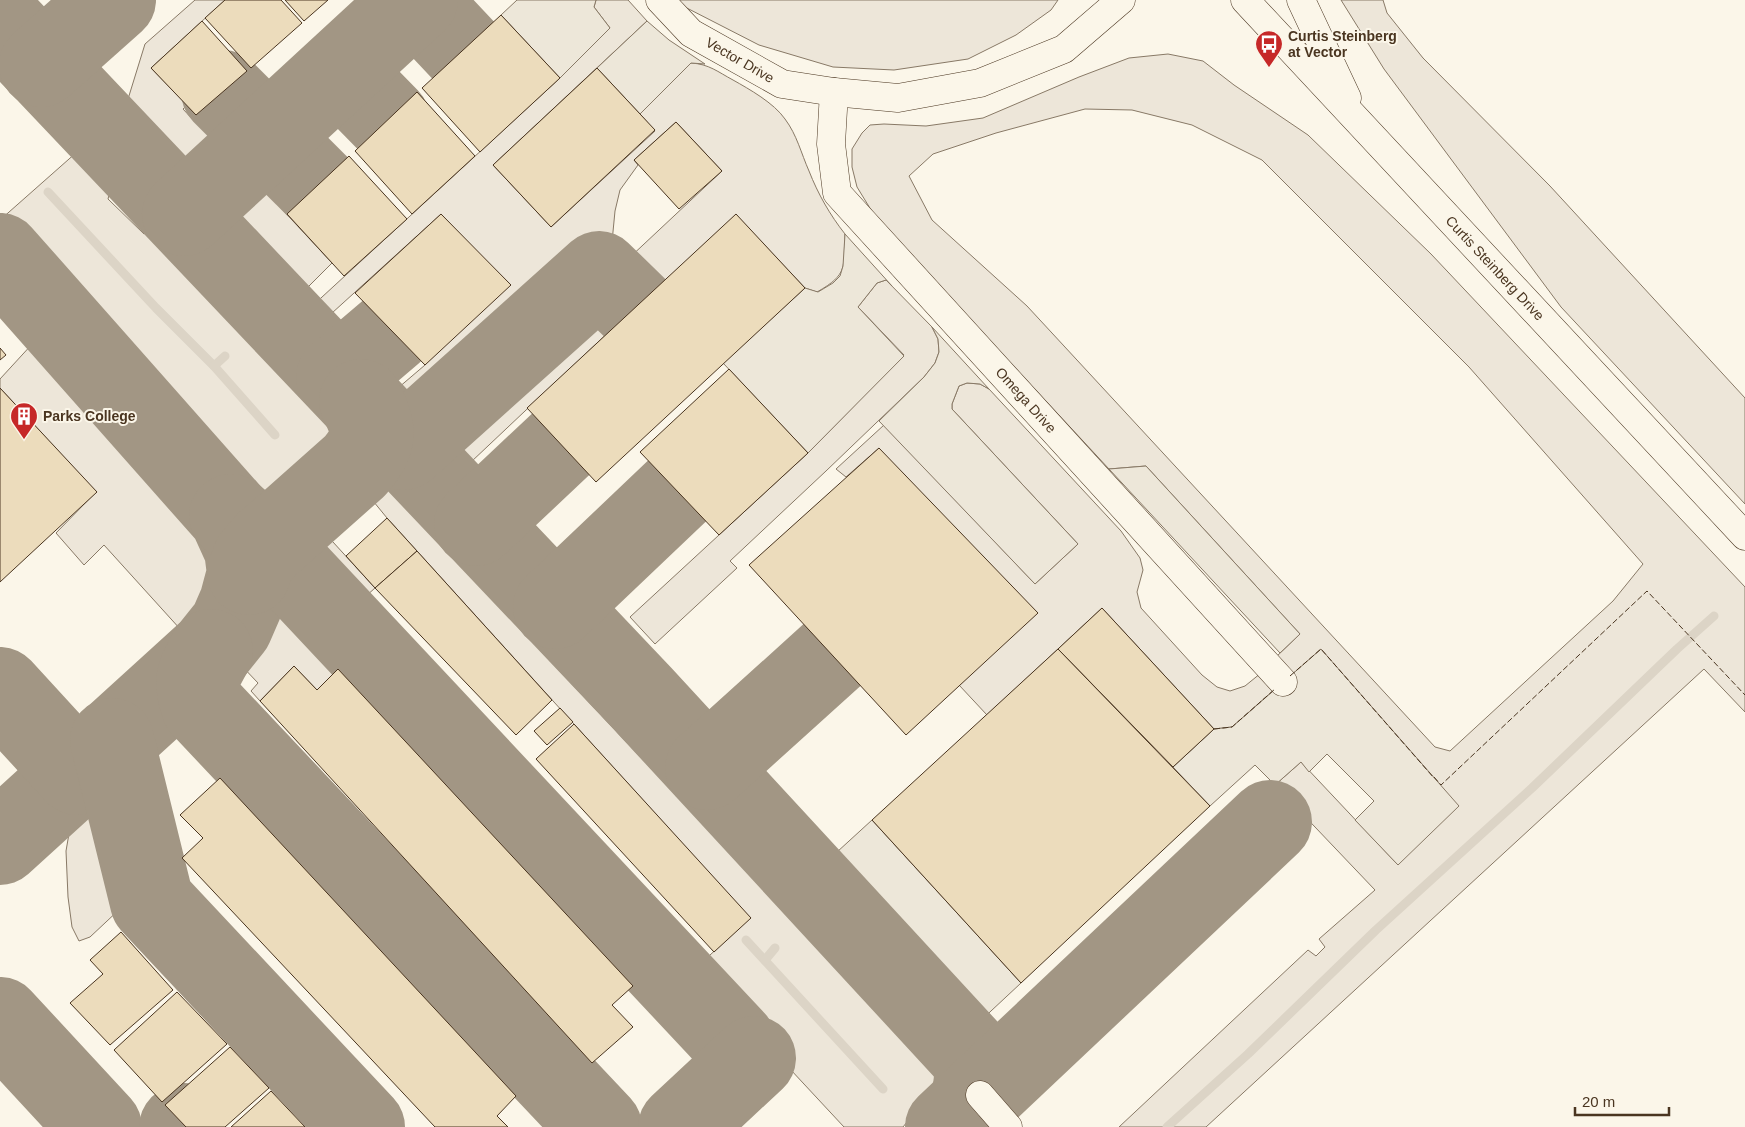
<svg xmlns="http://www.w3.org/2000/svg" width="1745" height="1127" font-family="Arial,sans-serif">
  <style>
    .green { fill: #ede6d9; stroke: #887966; fill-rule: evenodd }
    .parking { fill: #ede7d9; stroke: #887966 }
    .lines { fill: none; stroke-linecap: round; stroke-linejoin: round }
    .stream { stroke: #dcd4c6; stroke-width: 9 }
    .taxiway { stroke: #a29684; stroke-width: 84 }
    .building { fill: #ecdcbc; stroke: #4a3520 }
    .minor-casing { stroke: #4a3520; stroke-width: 29 }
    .minor { stroke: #fbf6e9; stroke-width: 28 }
    .fence { stroke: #4a3520; stroke-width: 1; stroke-dasharray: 6 2.5; stroke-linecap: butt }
    .labels { text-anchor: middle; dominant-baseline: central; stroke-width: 4; stroke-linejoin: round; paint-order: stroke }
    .poi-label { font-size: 14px; font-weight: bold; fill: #4a3520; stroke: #fbf6e9; text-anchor: start }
    .street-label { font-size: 14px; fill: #4a3520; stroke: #fbf6e9 }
  </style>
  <rect width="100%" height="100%" fill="#fbf6e9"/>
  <!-- green -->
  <g class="green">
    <path d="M195,0H225L151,68L187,105L183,109L196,123L199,120L223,145C205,164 199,174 174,160L172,162L124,112L145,44Z"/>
    <path d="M596,0H628L647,21L493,165L551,227L655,131L640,114L691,63C709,64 718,72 733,80C749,89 774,103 785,119C797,135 801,153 809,171C818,194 830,215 845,234C843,267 849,274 817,292L805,288L736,215L656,289L627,260L722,171L676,122L634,160L638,165L620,190L615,211L612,242L427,417L398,388L425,365L440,215L321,323L309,309L560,78L610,28L594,7Z"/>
    <polygon points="675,0 1058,0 1051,10 1016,35 968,59 894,70 833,67 759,45 679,4"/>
    <polygon points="1341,0 1383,0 1387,13 1423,58 1550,186 1745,398 1745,504 1561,307 1384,69"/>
    <path d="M1168,54L1203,61L1234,85L1308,135L1431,254L1745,587V712L1704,669L1206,1127H1119L1308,950L1316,956L1325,947L1319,939L1375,890L1275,785L1301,762L1398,865L1321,649L1291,676L1276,657L1300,634L1146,466L1109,469L876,218L857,187L852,167V149L862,133L870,125L884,124L926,126L983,118L1079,77L1129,58ZM1085,109L1132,110L1192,125L1262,160L1469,367L1643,564L1613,601L1450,751L1435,747L1027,306L932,220L909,176L933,154L996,133Z"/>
    <polygon points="86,144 114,175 108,199 144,234 161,222 306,378 338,427 311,473 269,514 0,224 0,220"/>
    <path d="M253,178L332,263L297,298L234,232C224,203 233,198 253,178Z"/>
    <polygon points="886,280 932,327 938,339 939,352 935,363 924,377 826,471 730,561 737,568 655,644 630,617 808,453 904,355 858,307 877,283"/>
    <polygon points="585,301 614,327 471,462 442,433"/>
    <polygon points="34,342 187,506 211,543 216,568 216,587 209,605 202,616 187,630 181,630 104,545 84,565 56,533 96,492 0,388 0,379"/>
    <polygon points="967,383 980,384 989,389 1121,531 1140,558 1143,570 1137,592 1141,608 1202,675 1217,687 1230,691 1245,686 1261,673 1275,689 1232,727 1214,729 1102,608 987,715 959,685 879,448 846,477 836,469 884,425 1035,584 1078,544 952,409 952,404 959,386"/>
    <polygon points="387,487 876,1008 940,1081 903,1127 844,1127 696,968 750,918 387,518 369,496"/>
    <polygon points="322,530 375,588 356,605 316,565 304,547"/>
    <polygon points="274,578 312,621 349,658 317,690 294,666 260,701 251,691 258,683 238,662 255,640 265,618"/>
    <polygon points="90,798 95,806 122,907 90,937 79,941 72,927 68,897 66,851 71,822"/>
  </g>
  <!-- parking -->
  <g class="parking">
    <polygon points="517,0 596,0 594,7 610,28 560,78 501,15"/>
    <polygon points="647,21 669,40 705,64 691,63 640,114 597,68"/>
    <polygon points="845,234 892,286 886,280 877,283 858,307 904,356 808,453 723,363 805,288 818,292 833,283 840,276 843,266"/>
    <polygon points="932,327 989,389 980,384 967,383 959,386 952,404 952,409 1078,544 1035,584 879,421 924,377 935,363 939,352 938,339"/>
    <polygon points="1146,466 1300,634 1280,653 1109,469"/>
    <polygon points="1321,649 1459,806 1398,865 1355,820 1374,801 1327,754 1309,772 1301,762 1275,785 1255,765 1210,806 1173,767 1214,729 1232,727"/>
    <polygon points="872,820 1021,983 976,1025 825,863"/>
  </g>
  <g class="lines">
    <!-- stream -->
    <g class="stream">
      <polyline points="48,192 156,308 214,366 275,435"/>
      <polyline points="214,366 225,356"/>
      <polyline points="746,940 883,1089"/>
      <polyline points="765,960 775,948"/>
      <polyline points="1167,1127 1248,1054 1376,930 1532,788 1677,649 1714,616"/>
    </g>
    <!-- taxiway -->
    <g class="taxiway">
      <polyline points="416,0 463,50"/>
      <path d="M0,21L641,697L973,1057C978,1075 976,1088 970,1105"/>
      <polyline points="41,65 114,0"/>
      <polyline points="340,71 388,120"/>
      <polyline points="223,92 317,186"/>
      <polyline points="184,214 416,0"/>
      <polyline points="0,255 231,516 246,549 249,573 241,603 231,626 211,651 0,843"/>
      <polyline points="338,377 392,331"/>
      <polyline points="404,448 599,273 635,308"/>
      <path d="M231,516L286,564L734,1042C741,1057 740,1061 734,1076"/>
      <polyline points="476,524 561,444"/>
      <path d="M249,573L254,559L266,545L355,466C376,441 376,431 361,401"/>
      <polyline points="555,607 677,491"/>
      <path d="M211,651C198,675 194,679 203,706L600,1127"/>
      <polyline points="0,689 77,773"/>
      <polyline points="112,740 152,902 363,1127"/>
      <polyline points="707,768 832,655"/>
      <polyline points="0,1019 100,1127"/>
      <polyline points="181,1127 184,1125"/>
      <polyline points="680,1127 754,1058"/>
      <polyline points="947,1127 1270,822"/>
    </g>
  </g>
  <!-- building -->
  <g class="building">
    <polygon points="225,0 281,0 302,23 251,68 205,18"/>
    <polygon points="285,0 328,0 304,21"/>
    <polygon points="501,15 560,78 480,152 422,88"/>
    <polygon points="202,21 247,71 196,115 151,68"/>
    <polygon points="597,68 655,130 551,227 493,165"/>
    <polygon points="417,92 475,156 412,214 355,151"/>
    <polygon points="676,122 722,171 679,209 634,160"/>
    <polygon points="349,156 407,219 344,276 287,214"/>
    <polygon points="441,214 511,285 425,365 355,293"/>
    <polygon points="736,214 805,288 596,482 527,408"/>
    <polygon points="0,348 6,355 0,360"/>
    <polygon points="729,369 808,453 719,535 640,452"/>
    <polygon points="0,388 97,492 0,582"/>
    <polygon points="879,448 1038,613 906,735 749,565"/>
    <polygon points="387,518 417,551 375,588 346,556"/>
    <polygon points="417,551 552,700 516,735 375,588"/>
    <polygon points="1102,608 1214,729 1173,767 1058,649"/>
    <polygon points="1058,649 1210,806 1021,983 872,820"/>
    <polygon points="294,666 317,690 338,669 633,986 612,1005 633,1027 592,1063 260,701"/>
    <polygon points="560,708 573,722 547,745 534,731"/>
    <polygon points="574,724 751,918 714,952 536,759"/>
    <polygon points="220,778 516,1096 497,1116 508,1127 435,1127 182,858 203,838 180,815"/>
    <polygon points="121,932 173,990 110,1045 70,1003 103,974 90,960"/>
    <polygon points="177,992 227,1044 162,1102 114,1050"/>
    <polygon points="230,1047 269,1088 225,1127 186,1127 165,1105"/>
    <polygon points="271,1091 305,1127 231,1127"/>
  </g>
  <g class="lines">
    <!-- minor casing -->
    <g class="minor-casing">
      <g id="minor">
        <polyline points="660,0 691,33 782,84 834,92 898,98 980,83 1064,49 1121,0"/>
        <polyline points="1245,0 1745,536"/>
        <polyline points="1301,0 1347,98"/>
        <polyline points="834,92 831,144 837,193 1283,682"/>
        <polyline points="980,1095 1008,1127"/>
      </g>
    </g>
    <!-- minor -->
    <use href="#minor" class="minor"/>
    <!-- fence -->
    <g class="fence">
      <polyline points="1290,676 1321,649 1434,778"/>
      <polyline points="1214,729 1232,727 1275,689"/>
      <polyline points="1434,777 1441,785 1647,591 1745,695"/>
    </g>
  </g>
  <!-- icons -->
  <defs>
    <g id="bus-pin" transform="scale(1.4375)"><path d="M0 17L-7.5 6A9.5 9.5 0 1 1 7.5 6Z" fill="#c62828" stroke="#fbf6e9"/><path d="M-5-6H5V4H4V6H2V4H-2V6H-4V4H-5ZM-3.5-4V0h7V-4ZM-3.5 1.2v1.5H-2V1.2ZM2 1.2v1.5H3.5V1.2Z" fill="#fff"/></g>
    <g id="building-pin" transform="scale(1.4375)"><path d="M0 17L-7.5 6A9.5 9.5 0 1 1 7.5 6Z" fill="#c62828" stroke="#fbf6e9"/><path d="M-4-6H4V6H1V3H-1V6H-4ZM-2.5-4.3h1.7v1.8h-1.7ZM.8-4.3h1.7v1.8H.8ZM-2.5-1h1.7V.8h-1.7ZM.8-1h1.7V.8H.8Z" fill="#fff"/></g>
  </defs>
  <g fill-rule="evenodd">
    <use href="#bus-pin" x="1269" y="44"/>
    <use href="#building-pin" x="24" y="416"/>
  </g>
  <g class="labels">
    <!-- poi labels -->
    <g class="poi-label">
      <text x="1288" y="36">Curtis Steinberg<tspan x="1288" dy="16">at Vector</tspan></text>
      <text x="43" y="416">Parks College</text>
    </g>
    <!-- street labels -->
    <g class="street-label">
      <text transform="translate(740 60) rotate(30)">Vector Drive</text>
      <text transform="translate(1495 268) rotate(47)">Curtis Steinberg Drive</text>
      <text transform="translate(1026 400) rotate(48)">Omega Drive</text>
    </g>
  </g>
  <!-- scale -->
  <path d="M1575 1107v8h94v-8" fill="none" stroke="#4a3520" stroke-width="2.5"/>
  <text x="1582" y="1107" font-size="15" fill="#4a3520" stroke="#fbf6e9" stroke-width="4" paint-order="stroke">20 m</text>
</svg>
